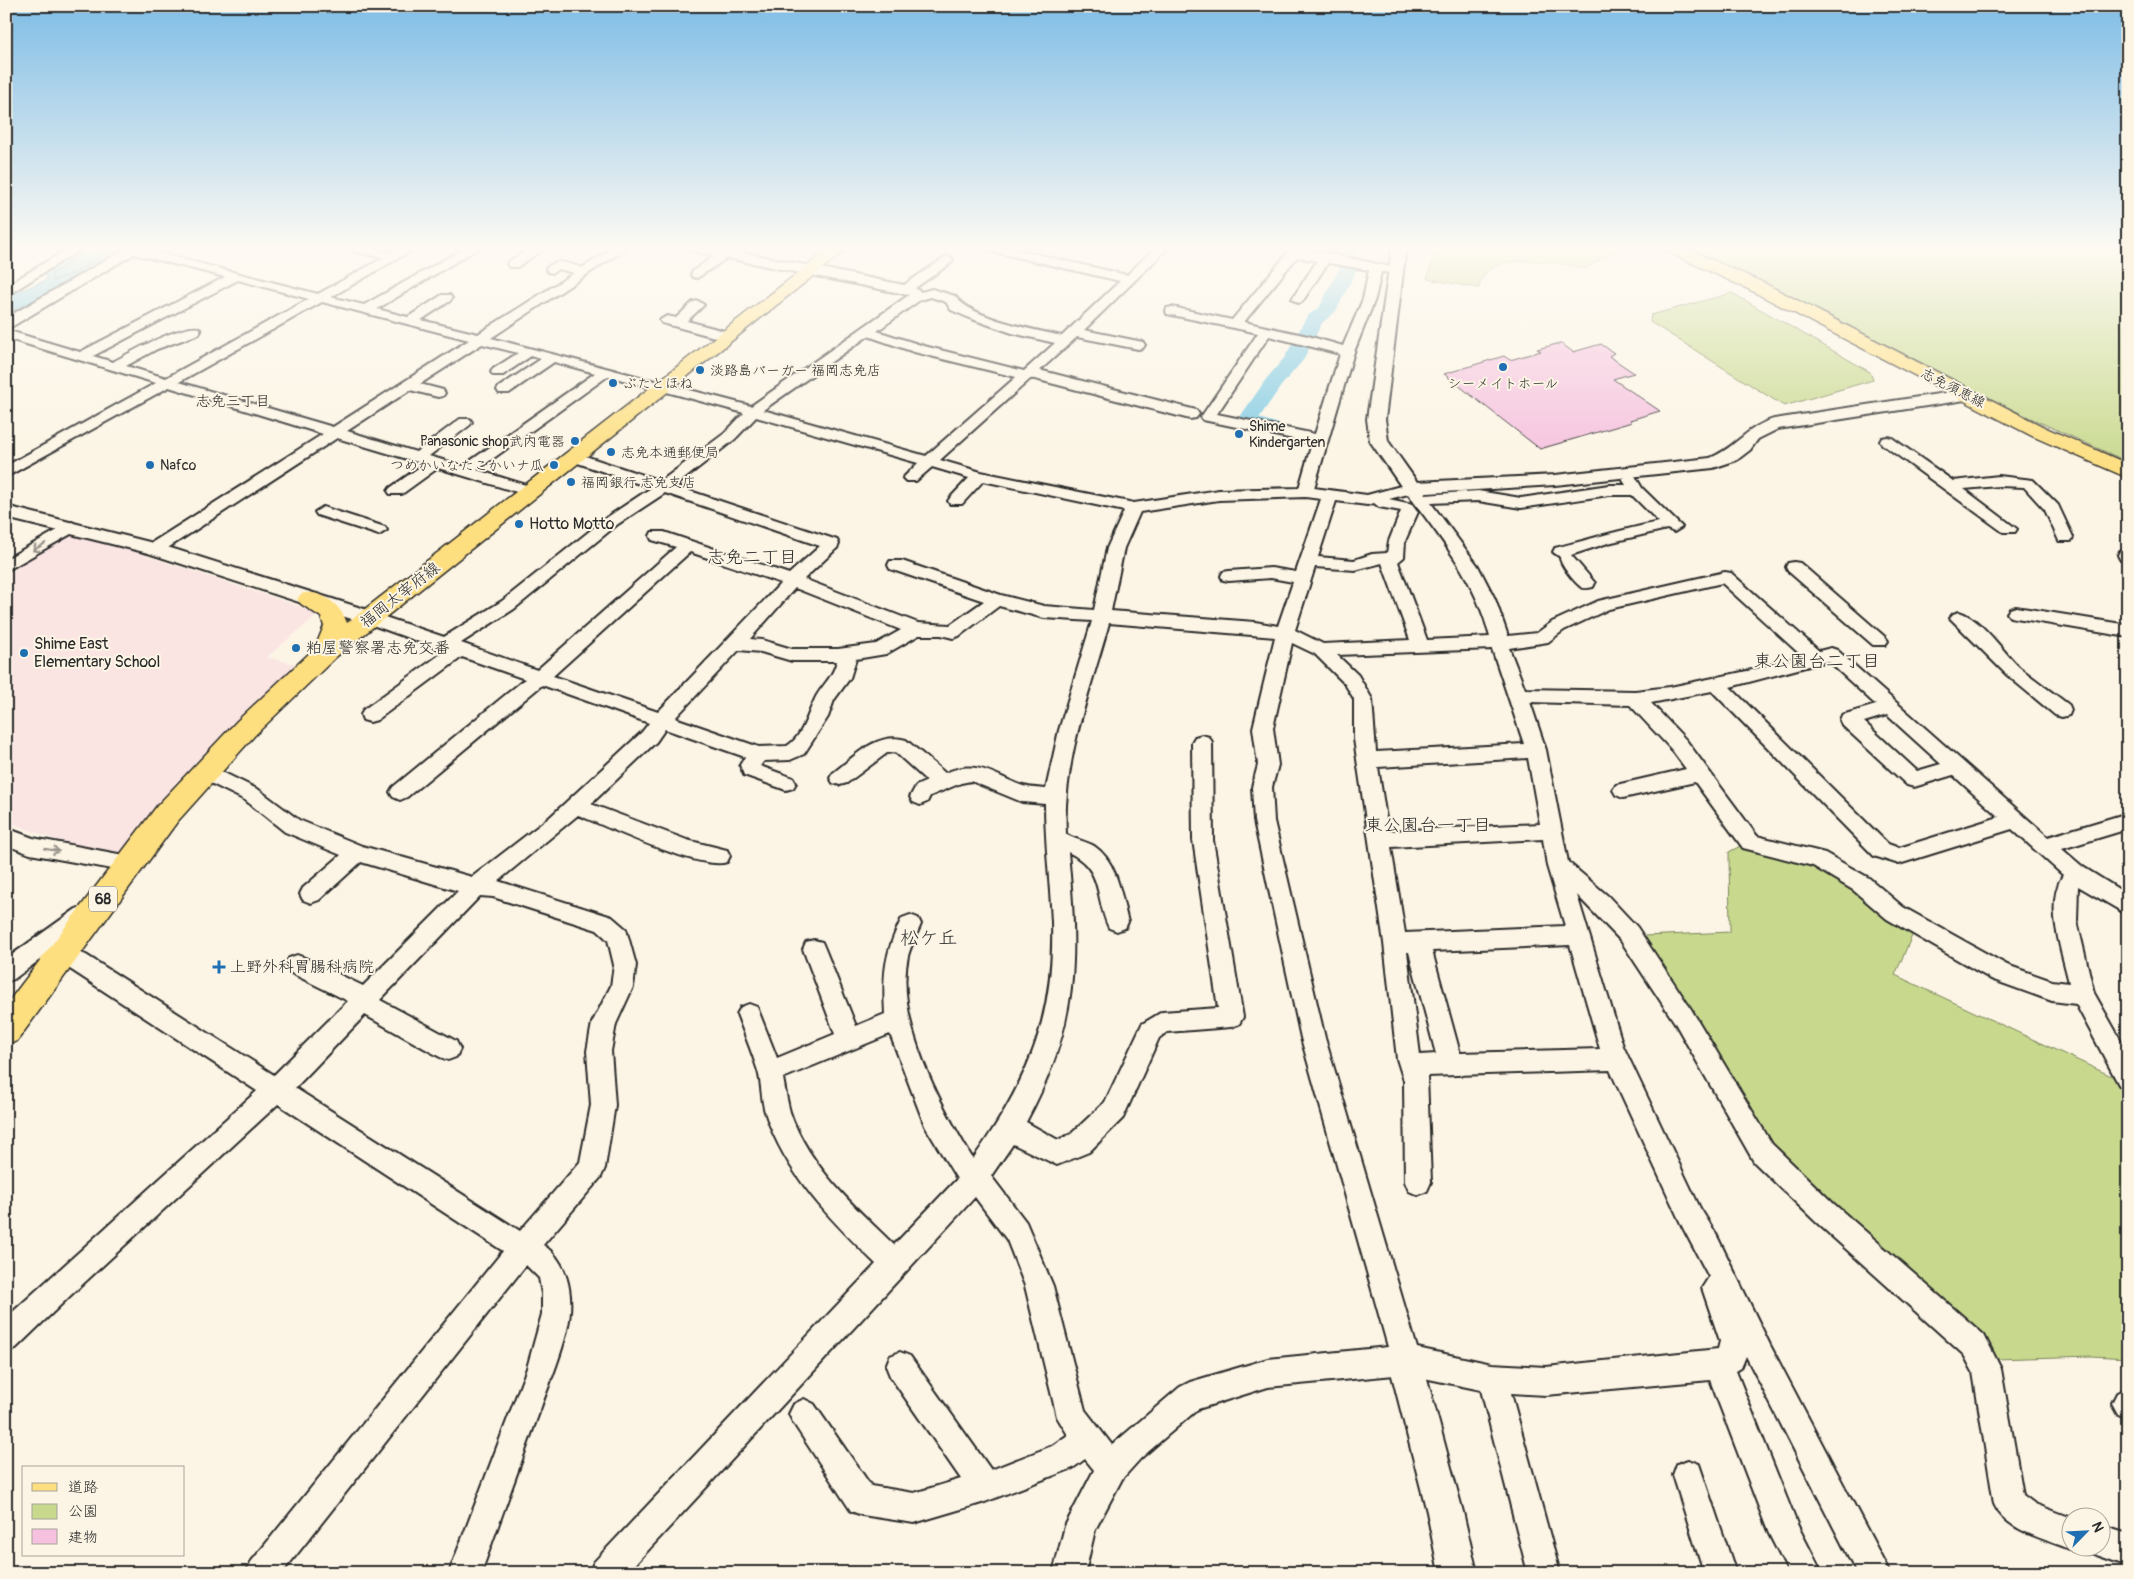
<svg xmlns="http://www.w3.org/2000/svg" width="2134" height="1579" font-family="Pangolin,'Klee One',sans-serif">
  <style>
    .built { fill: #fae5e3 }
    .green { fill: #c8d98e; stroke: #7a825c }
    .water { fill: #82cbe3; stroke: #5f8b99 }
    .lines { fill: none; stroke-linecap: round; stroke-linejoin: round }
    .shore { stroke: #4e6b75; stroke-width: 1 }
    .river { fill: #82cbe3; fill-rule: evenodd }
    .building { fill: #f5c1de; stroke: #2b2b2b }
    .minor-casing { stroke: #2b2b2b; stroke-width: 4 }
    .tertiary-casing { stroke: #2b2b2b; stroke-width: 4 }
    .primary-casing { stroke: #2b2b2b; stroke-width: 3 }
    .minor { fill: #fcf5e5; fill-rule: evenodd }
    .tertiary { fill: #fcf5e5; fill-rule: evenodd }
    .primary { fill: #fddf80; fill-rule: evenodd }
    .oneway { stroke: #949088 }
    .poi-dot { fill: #1f6fb2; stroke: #fcf5e5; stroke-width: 2 }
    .labels { text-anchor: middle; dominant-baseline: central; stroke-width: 4; stroke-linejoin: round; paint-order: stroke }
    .far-poi-label { font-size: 14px; fill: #2b2b2b; stroke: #fcf5e5; text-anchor: start }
    .far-street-label { font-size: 14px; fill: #2b2b2b; stroke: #fcf5e5 }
    .far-neighbourhood-label { font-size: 15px; fill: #2b2b2b; stroke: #fcf5e5 }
    .shield { fill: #fcf5e5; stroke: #6a6863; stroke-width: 1 }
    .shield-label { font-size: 15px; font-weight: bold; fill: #2b2b2b }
    .poi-label { font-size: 16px; fill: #2b2b2b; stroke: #fcf5e5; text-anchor: start }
    .street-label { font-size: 16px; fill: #2b2b2b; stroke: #fcf5e5 }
    .neighbourhood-label { font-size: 18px; fill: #2b2b2b; stroke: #fcf5e5 }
    .quarter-label { font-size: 19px; fill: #2b2b2b; stroke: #fcf5e5 }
  </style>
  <rect width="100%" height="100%" fill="#fcf5e5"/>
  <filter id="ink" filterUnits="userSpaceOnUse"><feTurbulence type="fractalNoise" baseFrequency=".02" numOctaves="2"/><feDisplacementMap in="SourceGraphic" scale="10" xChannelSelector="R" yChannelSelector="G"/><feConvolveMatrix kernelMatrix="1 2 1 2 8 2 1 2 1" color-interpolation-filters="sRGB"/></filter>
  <g filter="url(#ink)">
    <!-- built -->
    <polygon class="built" points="71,531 320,613 267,657 295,664 295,672 223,734 178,782 118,855 69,845 6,821 6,572"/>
    <!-- green -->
    <g class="green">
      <path d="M1437,248H1619L1585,269C1559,262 1484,248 1479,288L1427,279Z"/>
      <polygon points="1687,248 2128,248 2128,462 1993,401"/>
      <polygon points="1732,293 1870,372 1873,380 1784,406 1650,322 1651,315"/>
      <polygon points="1744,844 1817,862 1914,931 1895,975 2122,1081 2128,1092 2128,1358 2091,1356 1995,1359 1802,1181 1753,1124 1644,936 1730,932 1729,852"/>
    </g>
    <!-- water -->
    <polygon class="water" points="82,248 125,248 77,277 6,315 6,297 46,280 47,277 43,274"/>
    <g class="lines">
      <!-- shore -->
      <polyline class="shore" points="84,249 82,254 52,274 53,281 75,273 115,248"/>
      <!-- river -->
      <polygon class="river" points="1337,248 1355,248 1359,265 1336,311 1322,323 1304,359 1281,386 1259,418 1289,427 1293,431 1289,435 1282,437 1240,425 1237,421 1267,378 1285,357 1307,316 1319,308 1341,265"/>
    </g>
    <!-- building -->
    <polygon class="building" points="1557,344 1562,344 1573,352 1601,344 1614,353 1609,356 1634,373 1613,379 1660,411 1630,420 1632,422 1540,449 1444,374 1504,356 1510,360 1541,351 1537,349"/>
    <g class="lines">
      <!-- minor casing -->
      <g class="minor-casing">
        <g id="minor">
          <polygon points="69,248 83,248 6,296 6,286"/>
          <path d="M129,248H140L318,294L383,258L354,251L352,248H372L392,253L401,248H416L331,297L364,305L465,248H479L377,309L408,317L442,295H450L452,298L450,301L421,320L478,334L574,273L559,269L552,273L548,272L546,269C556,257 569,264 582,268L613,248H627L491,338L751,406L909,295L727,258L697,278L693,277L691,274L693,271L715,255L691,251L689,248L726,249L904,285L947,256L951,257L953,260L951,263L915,288L921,292L932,289L955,296C970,318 1036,330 1062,336L1120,281L990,251L988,248H1009L1127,275L1155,248H1168L1084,330L1143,342L1145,345L1143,348L1138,349L1077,337L940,460L981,472L1134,503L1219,490L1299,488L1312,443L1203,420L1201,417L1258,333L1167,314L1166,311L1167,308L1172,307L1232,320L1290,250L1294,249L1326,253L1392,267L1394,270L1392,273L1381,272L1375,299L1354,352L1314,488L1367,495L1412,483L1417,485L1425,495L1478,491L1521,498L1609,485H1626L1622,479L1630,474L1635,476L1642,488L1682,527L1674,532L1667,529L1608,543L1571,555L1595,583L1593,587C1589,588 1585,589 1581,587C1574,582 1559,563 1560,557L1553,552L1555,548C1590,539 1624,529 1659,522L1632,495H1609L1521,508L1478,501L1431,503L1478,566L1495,599L1508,636L1537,633L1552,622L1598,601L1725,572L1731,573L1819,651L1831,648L1837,650L2048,837L2128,813V829L2062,849L2083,867L2128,895V915L2078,886L2077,921L2094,993L2128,1053V1088L2119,1085L2076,1004L2052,1001L1991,979L1887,919L1853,890L1813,866L1743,848L1695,782L1623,798L1616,795L1613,790L1616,785L1686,769L1672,750L1630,705L1530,702L1546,750L1568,862L1608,896L1637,927L1691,1009L1772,1144L1834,1204L1984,1335L2001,1369L2023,1495L2035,1504L2072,1518V1546H2079L2072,1550C2047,1539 2005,1531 1994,1504L1973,1372L1964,1355L1816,1222L1754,1162L1675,1023L1621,941L1577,895L1623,1046L1700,1208L1715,1232L1770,1345L1890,1573H1857L1746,1356L1741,1368L1736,1371L1797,1524L1822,1573H1789L1769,1534L1710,1380L1546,1395L1511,1393L1560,1573H1528L1481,1390L1405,1374L1268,1387L1198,1409L1141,1458L1122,1479L1095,1530L1085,1573H1053L1065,1526L1094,1470L1085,1459L1073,1468L985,1502L914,1523L862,1515L851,1511L794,1424L789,1414L794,1404L804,1399L814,1404L871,1486L914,1493L961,1479L890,1376L886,1366L890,1356L900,1352L910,1356L991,1470L1052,1446L1068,1435L1057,1417L1025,1286L1007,1240L975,1197L627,1573H589L594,1562L876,1264C831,1220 785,1174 765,1112C761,1099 762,1085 758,1071C752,1052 744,1033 737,1014L741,1007L749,1004L757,1007L777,1058L835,1034L803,949L806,942L814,940L822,942L825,949L856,1026L885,1014C883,975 884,954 902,918L910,915L918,918L921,924C917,934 911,945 908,956C894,1020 941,1106 973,1159C1028,1081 1055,1018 1052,922C1050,882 1045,843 1045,804L1022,802L971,781L961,783L930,796L927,802L920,805L913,802L910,797L916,786L927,781L895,752L887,753L847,783L840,785L833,783L830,778L833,773C854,757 877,731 906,740L945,773C978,759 993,775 1023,786C1030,788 1038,788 1046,789L1059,730L1092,621L1044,618L999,606L959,636L953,638L941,635H919L886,654L856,659L850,678L834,700L828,717L804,754L790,760L764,761L760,766L793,778L796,783L793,788L786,790L744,775L740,765L745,757L665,729L656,742L591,804L687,840L727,850L730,856L727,862C701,871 608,827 578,815L498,881L612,917L626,929L636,965L633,987L616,1024L611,1051L615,1105L605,1168L601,1177L543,1245C565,1259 572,1287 570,1312C568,1339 550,1382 541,1407C521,1462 501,1518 481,1573H449L527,1368L542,1314V1294L539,1278L526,1265L282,1573H246L251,1562L503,1251L278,1104L73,1293L16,1348L6,1352V1318L257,1091L70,969L54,962L51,955L53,950L14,979L6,982V959L76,909L84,906L92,909L95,915L92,921L57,947L62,945L86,955L274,1075L348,1001L289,972L286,965L289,958L297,955L305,958L363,986L458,891L361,862L319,900L311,903L303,900L300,894L303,888L341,855L285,832L245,800L198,777L195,772L198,767L205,765L212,767L259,790L299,820L362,846L472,877L550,817L642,732L649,723L542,685L407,797L400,800L393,797L390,792L393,787L525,679L462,657L377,720L370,722L363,720L361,715L363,710L445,651L364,622L361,618L364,614L370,612L444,637L502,601L606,518L651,488L569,460L566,457L569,454H579L661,481L725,433L744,413L608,376L477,470L536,488L538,491L530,496L438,468L402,494H390L388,491L390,488L424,464L337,438L160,553H148L146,549L148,545L323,434L169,387L6,477V466L156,383L6,338V330L80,352L225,277L130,253ZM1297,257L1317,261L1292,299L1298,303L1302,302L1328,263L1369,270L1363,299L1343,346L1308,336L1244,322ZM238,280L309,299L166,378L126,366L157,349L199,334L201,331L199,328C181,324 129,353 113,362L93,356ZM931,297L946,302L951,310L972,319L1012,333L1055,343L1024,371L924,346L877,331L920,300ZM322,302L469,340L333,427L179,382ZM868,336L914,352L1016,377L926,456L763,410ZM1269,336L1340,354L1315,434L1217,414ZM482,344L518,353L493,369L491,372L493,375H503L531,356L541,359L499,387L497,390L499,393H509L554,362L595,373L463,466L429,456L470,425L472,422L470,419H460L416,452L347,431L410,390L438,397L443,396L445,393L443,390L420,384ZM756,417L918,463L903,478L906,481H916L932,467L969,478L950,498L948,501L950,504H962L983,481L1124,511L1107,548L1094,610L1044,606L1001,595L902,561H890L888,565L890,569L984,601L950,625L918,623L804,579L837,548L839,544L837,540L675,486L735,439ZM665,493L820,546L789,574L664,532H652L650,536L652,540L676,547L537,670L461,643L514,609L618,524ZM1408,494C1443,541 1475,579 1490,637L1427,640L1398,562L1404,557L1405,541L1418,512L1412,504L1389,499ZM1305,497L1321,499L1296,572L1271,568L1229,571L1223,572L1221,576L1223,580L1229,581L1271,578L1293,582L1278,626L1255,622L1111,611L1124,548L1140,512L1219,500ZM1336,501L1367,505L1374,503L1379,507L1401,511L1389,541L1387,553L1372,554L1354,560L1318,557ZM690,552L781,583L658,712L553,676ZM1382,563L1410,640L1323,644L1295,630L1315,567L1355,570ZM1722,583L1802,656L1752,670L1670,687L1635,691L1525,689L1509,648L1548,642L1564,630L1609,609ZM795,588L901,630L876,644L838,649H792L762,640L750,639ZM1109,623L1275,637L1253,728L1258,765L1252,787L1254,821L1301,1038L1388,1347L1268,1359L1190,1382L1180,1387L1112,1445L1085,1410L1053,1286L1026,1222L991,1176L1013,1144L1057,1165L1089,1152L1123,1118L1159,1038L1167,1032L1231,1027L1239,1024L1243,1017L1213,840L1212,742L1209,737L1202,735L1195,737L1192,742L1193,840L1218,1008L1162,1012L1142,1024L1105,1102L1071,1134L1058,1140L1026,1122C1079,1024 1078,961 1068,852C1105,870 1094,897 1109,928L1117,931L1125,928L1128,922C1121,896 1118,862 1094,846C1086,841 1072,839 1066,834C1062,761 1090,692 1109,623ZM1292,643L1315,654L1345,684L1354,699V739L1384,943L1397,1059L1404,1081L1405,1182L1409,1191L1418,1195L1427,1191L1431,1182L1427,1076L1610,1070L1682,1226L1709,1277L1702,1288L1720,1341L1718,1349L1546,1367L1492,1364L1417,1348L1325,1038L1274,821L1272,787L1278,765L1273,728ZM1492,649L1524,744L1376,752L1372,699L1358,675L1337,655ZM739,650L761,652L792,661H837C832,678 826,681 817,695C808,711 804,736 787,746L759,747L675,718ZM1828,661L1876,705L1842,715L1840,720L1842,725L1907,785L1914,787L1953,775L1999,817L1899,848L1888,844L1730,687ZM1712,691L1874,856L1899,864L2012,829L2063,875C2044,905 2062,951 2069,983L2052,981L2007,965L1903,907L1869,878L1825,853L1757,836L1686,740L1651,703ZM1887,715L1941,764L1917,771L1864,722ZM1528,758L1540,824L1388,831L1378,767ZM1543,839L1547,866L1565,926L1405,933L1391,847ZM480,896L493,897L597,930L608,940L614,965L611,986L592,1023L587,1051L591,1105L580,1162L520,1231L295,1088L365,1015L440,1057L448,1060L456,1057L460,1049L456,1041L380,1000ZM1570,945L1600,1049L1460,1053L1432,951ZM1407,952H1409L1436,1054L1420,1055ZM890,1034L925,1126L957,1179L894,1245C855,1207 808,1166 790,1112C787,1101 785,1089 783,1078Z"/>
          <polygon points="531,248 545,248 517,267 509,267 507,264 509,261"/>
          <polygon points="698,301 704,305 687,321 732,333 734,336 732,339 722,339 662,323 660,320 667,316 676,318 693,302"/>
          <polygon points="1887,437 1892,438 1953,481 1999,476 2033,480 2058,505 2073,537 2071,541 2059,541 2045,510 2024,487 1999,486 1964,489 2017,529 2015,532 2003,532 1882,444 1880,441 1882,438"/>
          <polygon points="323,507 385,527 387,530 379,535 317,515 315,512"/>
          <polygon points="72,522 80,527 78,530 6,571 6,559"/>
          <polygon points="2126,550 2128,560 2120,559 2118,555 2120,551"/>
          <polygon points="1794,562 1800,563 1885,637 1888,641 1885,645 1873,645 1788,571 1786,567 1788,563"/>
          <polygon points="2016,607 2128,625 2128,637 2010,617 2007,613 2010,609"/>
          <path d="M1959,612C1981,618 2002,651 2019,667C2035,680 2052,692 2069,705L2071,710L2069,715L2062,717L2055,715L2007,675L1950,618L1953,614Z"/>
          <polygon points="6,828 33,838 129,856 136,858 140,864 136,870 129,872 30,854 6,845"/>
          <polygon points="2127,1388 2128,1389 2128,1418 2118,1414 2112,1403 2117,1393"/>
          <polygon points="1688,1460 1699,1464 1736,1573 1704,1573 1673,1475 1677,1464"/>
          <polygon points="2102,1526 2128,1534 2128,1566 2091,1553 2088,1546 2102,1546"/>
        </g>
      </g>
      <!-- tertiary casing -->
      <g class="tertiary-casing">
        <g id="tertiary">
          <polygon points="127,248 144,248 6,330 6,318"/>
          <polygon points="1291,248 1307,248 1299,256 1294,257 1287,253"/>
          <path d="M1392,248H1406L1385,419L1388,441L1417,482L1555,475L1710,458C1736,448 1747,426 1774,419L1965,390L1971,391L1973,395L1971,399L1965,400L1778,429L1758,439L1750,450L1737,460L1713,468L1555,485L1412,494L1405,492L1370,441L1367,419Z"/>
          <polygon points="1035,369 1196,410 1199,414 1196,418 1190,419 1035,379 1019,378 1017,375 1019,372"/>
          <polygon points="6,506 161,545 377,613 380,618 377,623 370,625 148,553 6,518"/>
          <polygon points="1405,1343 1417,1348 1422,1360 1463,1512 1477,1573 1439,1573 1427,1512 1388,1360 1393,1348"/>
        </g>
      </g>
      <!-- primary casing -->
      <g class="primary-casing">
        <g id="primary">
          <path d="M830,248H848L337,656L255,735L177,822L17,1041L6,1045V1005L157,806L237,721L315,648L324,626L321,617L301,604L297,599L301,594C320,588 341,605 347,623Z"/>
          <polygon points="1664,248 1685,248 1762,282 2046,428 2128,464 2128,478 2032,436 1750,290 1666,251"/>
        </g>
      </g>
      <!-- minor -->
      <use href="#minor" class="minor"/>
      <!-- tertiary -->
      <use href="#tertiary" class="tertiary"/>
      <!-- primary -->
      <use href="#primary" class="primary"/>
    </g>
    <!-- one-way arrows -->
    <defs><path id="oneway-shaft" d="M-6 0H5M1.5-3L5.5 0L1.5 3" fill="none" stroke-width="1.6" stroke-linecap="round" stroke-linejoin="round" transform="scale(1.25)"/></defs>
    <g class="oneway">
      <use href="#oneway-shaft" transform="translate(39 547) rotate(149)"/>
      <use href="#oneway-shaft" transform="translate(52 850) rotate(10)"/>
    </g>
  </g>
  <!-- sky -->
  <linearGradient id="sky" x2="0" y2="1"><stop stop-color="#7fbde6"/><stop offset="0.53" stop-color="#fefaf3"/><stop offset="1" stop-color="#fefaf3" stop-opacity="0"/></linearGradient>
  <rect width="2134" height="469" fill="url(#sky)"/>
  <!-- markers -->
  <g class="poi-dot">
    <circle cx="1503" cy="367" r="5"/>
    <circle cx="700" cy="370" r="5"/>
    <circle cx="613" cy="383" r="5"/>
    <circle cx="1239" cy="434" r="5"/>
    <circle cx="575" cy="441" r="5"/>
    <circle cx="611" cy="452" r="5"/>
    <circle cx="150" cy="465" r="5"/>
    <circle cx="554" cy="465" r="5"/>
    <circle cx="571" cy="482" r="5"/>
    <circle cx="519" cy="524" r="5"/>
    <circle cx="296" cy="648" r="5"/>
    <circle cx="24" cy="653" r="5"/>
    <path d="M216.5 959.5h5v5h5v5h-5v5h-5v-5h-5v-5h5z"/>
  </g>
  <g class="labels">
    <!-- far-poi labels -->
    <g class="far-poi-label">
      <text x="710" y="370">淡路島バーガー 福岡志免店</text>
      <text x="623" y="383">ぶたとほね</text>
      <text x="1503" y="383" text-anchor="middle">シーメイトホール</text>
      <text x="1249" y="426">Shime<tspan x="1249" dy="16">Kindergarten</tspan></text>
      <text x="565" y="441" text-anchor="end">Panasonic shop武内電器</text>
      <text x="621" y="452">志免本通郵便局</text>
      <text x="160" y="465">Nafco</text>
      <text x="544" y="465" text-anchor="end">つめかいなたこかいナ瓜</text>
      <text x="581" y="482">福岡銀行 志免支店</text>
    </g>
    <!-- far-street labels -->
    <g class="far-street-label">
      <text transform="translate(1953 388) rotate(27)">志免須恵線</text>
    </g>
    <!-- far-neighbourhood labels -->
    <g class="far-neighbourhood-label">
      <text x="233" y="401">志免三丁目</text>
    </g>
    <!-- shield labels -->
    <rect class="shield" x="89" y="886.5" width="28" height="25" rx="4"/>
    <g class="shield-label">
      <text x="103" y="899">68</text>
    </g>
    <!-- poi labels -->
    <g class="poi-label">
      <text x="529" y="524">Hotto Motto</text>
      <text x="34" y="644">Shime East<tspan x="34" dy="18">Elementary School</tspan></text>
      <text x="306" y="648">粕屋警察署志免交番</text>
      <text x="230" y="967">上野外科胃腸科病院</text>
    </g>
    <!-- street labels -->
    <g class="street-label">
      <text transform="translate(400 595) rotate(-38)">福岡太宰府線</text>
    </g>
    <!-- neighbourhood labels -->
    <g class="neighbourhood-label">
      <text x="752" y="557">志免二丁目</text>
      <text x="1817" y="661">東公園台二丁目</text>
      <text x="1428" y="825">東公園台一丁目</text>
    </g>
    <!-- quarter labels -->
    <g class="quarter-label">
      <text x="929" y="938">松ケ丘</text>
    </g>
  </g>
  <!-- margin -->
  <rect width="2134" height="1579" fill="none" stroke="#fcf5e5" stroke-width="25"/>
  <rect x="12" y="12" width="2109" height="1554" fill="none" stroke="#2b2b2b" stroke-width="2" filter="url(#ink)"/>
  <!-- legend -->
  <rect x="22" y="1466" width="162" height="90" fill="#fcf5e5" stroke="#a8a49b"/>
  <rect x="32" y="1483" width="25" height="8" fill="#fddf80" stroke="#a8a49b"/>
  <text x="68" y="1492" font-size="15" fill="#2b2b2b">道路</text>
  <rect x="32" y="1504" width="25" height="15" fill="#c8d98e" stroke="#a8a49b"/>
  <text x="68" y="1516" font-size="15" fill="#2b2b2b">公園</text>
  <rect x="32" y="1529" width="25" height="15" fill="#f5c1de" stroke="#a8a49b"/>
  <text x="68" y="1542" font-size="15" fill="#2b2b2b">建物</text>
  <!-- north arrow -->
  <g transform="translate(2086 1532) rotate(66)"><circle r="24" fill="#fcf5e5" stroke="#a8a49b"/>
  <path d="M0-4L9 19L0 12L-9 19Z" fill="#1f6fb2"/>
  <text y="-8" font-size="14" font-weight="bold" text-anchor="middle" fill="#2b2b2b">N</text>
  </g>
</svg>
